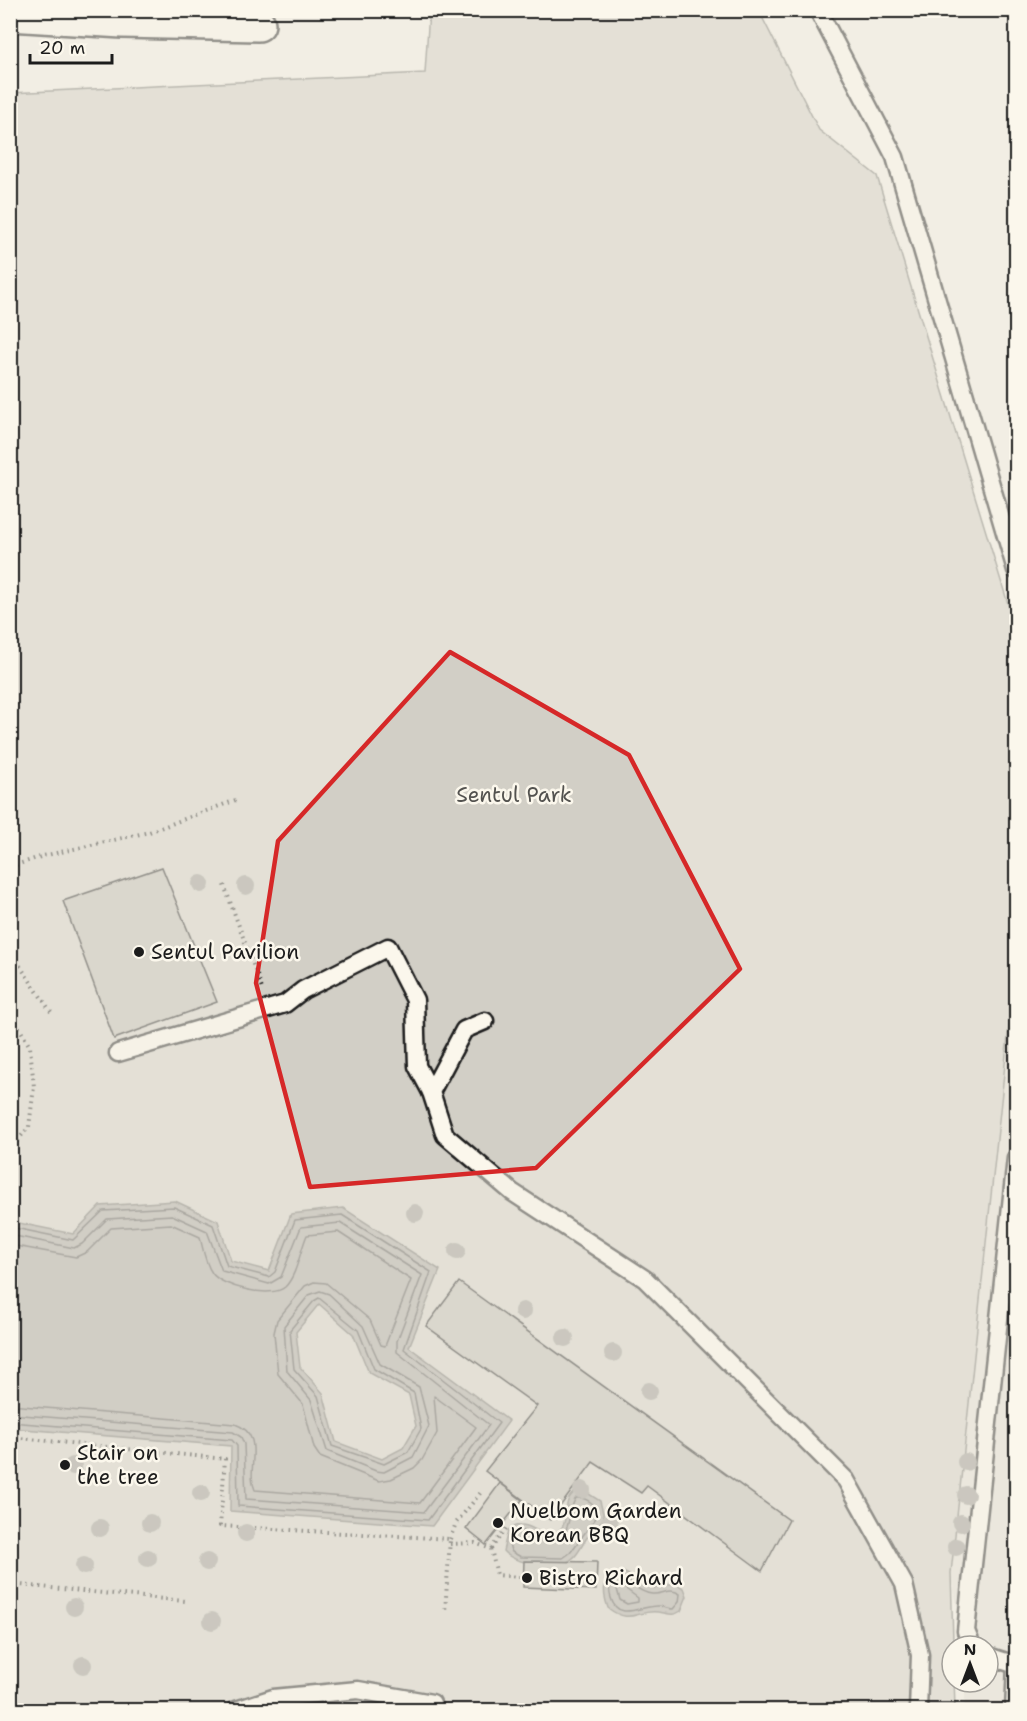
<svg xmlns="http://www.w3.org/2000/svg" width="1027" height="1721" font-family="'Shantell Sans',sans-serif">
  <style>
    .built { fill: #e2ded5 }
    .green { fill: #d2cfc6; stroke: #777671; stroke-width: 1.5 }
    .water { fill: #a9a6a0; stroke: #716f6b; stroke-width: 1.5; fill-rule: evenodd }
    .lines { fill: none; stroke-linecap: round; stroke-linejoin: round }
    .shore { stroke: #545351; stroke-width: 1.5 }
    .building { fill: #bdbab1; stroke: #1c1c1c; stroke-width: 1.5 }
    .lane-casing { stroke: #1c1c1c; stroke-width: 21 }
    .street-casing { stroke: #1c1c1c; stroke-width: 38 }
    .path { stroke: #1c1c1c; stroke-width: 4; stroke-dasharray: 1.5 4.5; stroke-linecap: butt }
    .lane { stroke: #fbf7ec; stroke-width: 16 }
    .street { stroke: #fbf7ec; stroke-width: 33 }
    .tree { fill: #9b9892 }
    .marked { fill: none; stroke: #d62828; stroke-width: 4.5; stroke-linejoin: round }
    .poi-dot { fill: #1c1c1c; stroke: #fbf7ec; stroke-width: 2 }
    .labels { text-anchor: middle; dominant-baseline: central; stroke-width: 5; stroke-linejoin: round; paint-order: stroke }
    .park-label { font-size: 21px; fill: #53524f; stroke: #fbf7ec }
    .poi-label { font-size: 21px; fill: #1c1c1c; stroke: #fbf7ec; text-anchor: start }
  </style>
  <rect width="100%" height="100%" fill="#f2eee4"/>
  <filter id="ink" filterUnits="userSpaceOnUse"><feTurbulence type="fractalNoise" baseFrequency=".0167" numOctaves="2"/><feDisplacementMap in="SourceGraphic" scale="12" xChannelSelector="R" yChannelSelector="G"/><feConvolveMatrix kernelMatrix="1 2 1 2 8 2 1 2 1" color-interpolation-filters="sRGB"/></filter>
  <g filter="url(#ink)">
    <!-- built -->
    <polygon class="built" points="1016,960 1016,1710 964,1710 966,1682 988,1682 988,1646 964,1646 951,1573"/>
    <!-- green -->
    <polygon class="green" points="429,11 759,11 819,130 877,176 1016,630 1016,960 951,1573 955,1710 11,1710 10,93 425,73"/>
    <!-- water -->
    <g class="water">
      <path d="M175,1201L218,1221L231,1261L269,1271L291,1214L343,1208L440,1270L409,1347L509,1421L432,1526L230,1511L231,1446L11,1428V1204L14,1222L73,1234L100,1206ZM319,1304L353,1334L369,1373L409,1395L416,1426L403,1448L382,1459L336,1442L323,1393L300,1367L296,1332Z"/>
      <path d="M577,1491L589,1494L600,1501L604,1517C599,1525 592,1531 586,1539C582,1545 579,1553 573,1558C559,1571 515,1565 503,1551L508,1530C531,1514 539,1543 557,1532C572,1524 559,1499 577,1491Z"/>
      <path d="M623,1572L654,1588L675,1584L684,1588L687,1596L681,1611C672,1617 668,1613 658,1612C637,1609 631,1626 608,1608C602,1591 601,1574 623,1572Z"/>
    </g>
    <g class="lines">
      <!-- shore -->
      <g class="shore">
        <polyline points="10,1227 73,1240 103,1211 174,1207 213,1225 227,1266 269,1277 275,1272 295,1220 342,1215 431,1272 404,1349 499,1423 428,1520 238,1506 237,1446 232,1440 10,1422"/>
        <polyline points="10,1235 74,1248 82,1244 107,1219 172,1215 207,1231 222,1271 269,1284 281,1277 301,1227 340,1223 422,1275 397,1341 397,1352 489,1425 424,1512 246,1499 244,1444 241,1437 233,1432 10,1414"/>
        <path d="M10,1245L76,1257L87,1252L111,1228L171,1224L200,1237C203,1249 205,1263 212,1273C221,1287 272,1299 285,1287C297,1275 300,1251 307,1235L338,1232L411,1280L385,1346L381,1345L370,1320L326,1283L314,1282L305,1286L277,1320L274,1333L278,1374L303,1404L314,1448L320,1457L379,1481L391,1479L414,1468L422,1460L437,1433L434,1396L476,1427L420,1503L255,1490C245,1469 267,1435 235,1424L10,1405"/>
        <polygon points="320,1291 329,1294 363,1326 380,1364 419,1387 429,1426 413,1457 384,1472 376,1471 327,1451 311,1400 287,1371 284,1326 309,1295"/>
        <polygon points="319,1298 358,1330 374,1369 414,1393 421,1429 408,1452 384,1464 332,1446 318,1396 294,1369 290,1330 314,1301"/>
        <path d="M576,1498C587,1497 596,1504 598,1515L570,1553L563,1558L521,1557L512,1552C509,1547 509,1544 511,1538C519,1522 533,1536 542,1540C576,1543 564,1516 576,1498Z"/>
        <path d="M622,1578C632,1583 640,1593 652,1594C663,1595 669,1587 680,1594L679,1602L673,1609C667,1609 665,1607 659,1606C643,1604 618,1623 611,1598C609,1592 609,1589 611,1583Z"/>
        <polygon points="623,1587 638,1598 638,1602 627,1604 620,1600 617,1589"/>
      </g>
    </g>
    <!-- building -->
    <g class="building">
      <polygon points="162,867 217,1002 114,1039 63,901"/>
      <polygon points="459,1282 789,1520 762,1571 647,1486 641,1493 593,1462 550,1520 485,1471 537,1406 426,1326"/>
      <polygon points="500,1483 522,1500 486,1545 466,1529"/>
      <polygon points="524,1561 597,1562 596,1590 523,1587"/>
    </g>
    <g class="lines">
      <!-- lane casing -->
      <g class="lane-casing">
        <g id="lane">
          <polyline points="818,10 895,157 1016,570"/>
          <polyline points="485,1021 464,1030 431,1092 445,1135 512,1192 645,1279 846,1480 904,1584 920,1655 918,1710"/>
          <polyline points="118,1053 285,1004 303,990 388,947 415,1000 417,1066 431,1092"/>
          <polyline points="972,1646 966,1631 1016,1158"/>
          <polyline points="988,1656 1016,1665"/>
          <polyline points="236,1710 273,1698 358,1690 432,1703 432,1710"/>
          <polyline points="1014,1710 1016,1665"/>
        </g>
      </g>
      <!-- street casing -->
      <g class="street-casing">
        <polyline id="street" points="10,14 122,21 258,24"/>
      </g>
      <!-- path -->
      <g class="path">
        <polyline points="10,867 43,856 149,832 236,800"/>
        <polyline points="224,885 262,989"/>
        <polyline points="10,959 20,966 51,1012"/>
        <polyline points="10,1011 30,1047 34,1087 29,1127 10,1149"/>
        <polyline points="10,1437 225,1459 220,1526 450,1539 445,1612"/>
        <polyline points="10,1516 16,1437"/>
        <polyline points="450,1539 456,1523 482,1491"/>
        <polyline points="450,1544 475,1543 491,1549 497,1575 519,1577"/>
        <polyline points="491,1549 506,1528 503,1527"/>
        <polyline points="10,1584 185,1601"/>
      </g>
      <!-- lane -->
      <use href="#lane" class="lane"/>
      <!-- street -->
      <use href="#street" class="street"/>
    </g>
    <!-- trees -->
    <g class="tree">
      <circle cx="201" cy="884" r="9"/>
      <circle cx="246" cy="886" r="9"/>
      <circle cx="415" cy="1213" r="9"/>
      <circle cx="457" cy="1251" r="9"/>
      <circle cx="523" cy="1311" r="9"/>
      <circle cx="565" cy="1338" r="9"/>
      <circle cx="613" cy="1353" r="9"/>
      <circle cx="649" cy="1391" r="9"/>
      <circle cx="966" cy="1462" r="9"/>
      <circle cx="73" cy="1466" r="9"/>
      <circle cx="582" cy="1490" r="9"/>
      <circle cx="201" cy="1493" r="9"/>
      <circle cx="966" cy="1495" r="9"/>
      <circle cx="150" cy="1523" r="9"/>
      <circle cx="609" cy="1523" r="9"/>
      <circle cx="961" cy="1523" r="9"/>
      <circle cx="100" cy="1528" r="9"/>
      <circle cx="246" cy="1533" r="9"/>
      <circle cx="956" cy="1547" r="9"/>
      <circle cx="148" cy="1558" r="9"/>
      <circle cx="207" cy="1562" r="9"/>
      <circle cx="84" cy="1566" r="9"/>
      <circle cx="74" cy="1607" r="9"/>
      <circle cx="212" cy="1621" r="9"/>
      <circle cx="83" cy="1665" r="9"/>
    </g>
  </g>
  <!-- marked area -->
  <path d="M0 0H1027V1721H0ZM450,652L629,755L740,969L536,1168L310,1187L256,983L278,841Z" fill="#f2eee4" fill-opacity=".55" fill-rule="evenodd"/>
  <path class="marked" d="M450,652L629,755L740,969L536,1168L310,1187L256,983L278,841Z"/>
  <!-- markers -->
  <g class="poi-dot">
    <circle cx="139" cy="952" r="6"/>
    <circle cx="65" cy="1465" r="6"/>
    <circle cx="498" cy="1523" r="6"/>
    <circle cx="527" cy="1578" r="6"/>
  </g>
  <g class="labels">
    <!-- park labels -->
    <g class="park-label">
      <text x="514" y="795">Sentul Park</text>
    </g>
    <!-- poi labels -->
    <g class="poi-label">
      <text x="151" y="952">Sentul Pavilion</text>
      <text x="77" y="1453">Stair on<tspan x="77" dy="24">the tree</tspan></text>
      <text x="510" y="1511">Nuelbom Garden<tspan x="510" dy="24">Korean BBQ</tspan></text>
      <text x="539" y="1578">Bistro Richard</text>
    </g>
  </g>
  <!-- margin -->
  <rect width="1027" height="1721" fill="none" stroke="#fbf7ec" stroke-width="36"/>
  <rect x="18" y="18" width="991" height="1685" fill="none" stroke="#1c1c1c" stroke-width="2" filter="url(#ink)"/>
  <!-- north arrow -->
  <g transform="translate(970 1664)"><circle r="28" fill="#fbf7ec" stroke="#a29f99" stroke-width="1.5"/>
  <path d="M0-4.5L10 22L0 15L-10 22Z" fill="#1c1c1c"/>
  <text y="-9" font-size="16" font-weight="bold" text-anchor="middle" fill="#1c1c1c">N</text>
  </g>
  <!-- scale -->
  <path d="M30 54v9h82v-9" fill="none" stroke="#1c1c1c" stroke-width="3"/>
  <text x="39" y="54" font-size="18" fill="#1c1c1c" stroke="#fbf7ec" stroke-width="4.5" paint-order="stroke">20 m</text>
</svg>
